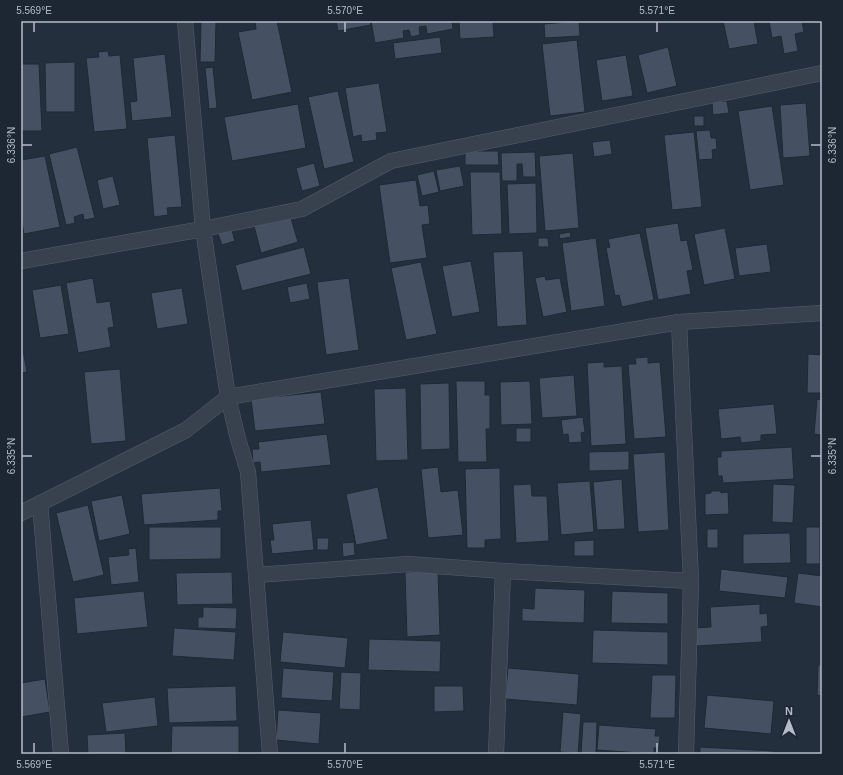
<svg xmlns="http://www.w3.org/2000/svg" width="843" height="775" font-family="Helvetica,sans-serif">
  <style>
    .building { fill: #455162; stroke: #1f2835 }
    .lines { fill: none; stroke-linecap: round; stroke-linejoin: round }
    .street-casing { stroke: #565f6c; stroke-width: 16 }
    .street { stroke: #38414e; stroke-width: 15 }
    .ticks { fill: none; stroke: #b4bcc9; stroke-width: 1.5 }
    .neatline { fill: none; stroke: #b4bcc9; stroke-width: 1.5 }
    .ticks-label { font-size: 10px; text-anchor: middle; fill: #b4bcc9 }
  </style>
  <rect width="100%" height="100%" fill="#242f3e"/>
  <!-- building -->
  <g class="building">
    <polygon points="201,21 216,21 215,62 200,62"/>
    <polygon points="255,21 277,21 292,92 252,100 238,32 256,29"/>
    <polygon points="336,21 370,21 371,25 338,31"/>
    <polygon points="371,21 452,21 453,29 427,34 426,26 419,27 420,35 411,37 409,30 403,31 404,38 375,43"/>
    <polygon points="459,21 493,21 494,37 460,39"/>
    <polygon points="579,21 580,36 545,38 544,24"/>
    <polygon points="723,21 754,21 758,44 729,49"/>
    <polygon points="769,21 802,21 804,32 795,34 798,51 784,54 781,36 772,38"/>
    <polygon points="440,37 442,53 395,59 393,43"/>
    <polygon points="577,40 585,112 550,116 542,44"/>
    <polygon points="668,47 677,86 647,93 638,55"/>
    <polygon points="108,51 109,56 120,55 127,129 94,132 86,58 99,57 98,52"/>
    <polygon points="165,54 172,117 132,121 130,102 137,101 133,58"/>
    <polygon points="626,55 633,96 602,101 596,60"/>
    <polygon points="75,62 75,112 46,112 45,63"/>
    <polygon points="21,64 39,64 42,131 21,131"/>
    <polygon points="213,67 217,108 209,109 205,68"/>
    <polygon points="379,83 387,132 376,133 377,140 362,142 361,135 353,137 345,88"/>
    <polygon points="338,91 354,162 324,169 308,97"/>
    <polygon points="727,101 729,113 713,115 712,102"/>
    <polygon points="806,103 810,156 783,158 780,105"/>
    <polygon points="298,104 306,148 232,161 224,117"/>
    <polygon points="772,106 784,185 750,190 738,111"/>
    <rect x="694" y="116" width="10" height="10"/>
    <polygon points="710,130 711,138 716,138 717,149 712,150 713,159 699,160 696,131"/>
    <polygon points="694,132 702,207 672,210 664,135"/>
    <polygon points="175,135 182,207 167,208 168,215 154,217 147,138"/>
    <polygon points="610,140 612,154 594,157 592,142"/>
    <polygon points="77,147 95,218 84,220 83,214 74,217 75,223 66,225 49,154"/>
    <polygon points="465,151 498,151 499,165 465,165"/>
    <polygon points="535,152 536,177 523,177 522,164 517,164 517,181 502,181 501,153"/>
    <polygon points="573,153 579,228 545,231 539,156"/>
    <polygon points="45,156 60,227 24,234 21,217 21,160"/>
    <polygon points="314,163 320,186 302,191 296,168"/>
    <polygon points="460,166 464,186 440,191 436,170"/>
    <polygon points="434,171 439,192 422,196 417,175"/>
    <polygon points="470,172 500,172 502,234 472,235"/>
    <polygon points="113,176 120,205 103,209 97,180"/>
    <polygon points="416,180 420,206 428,205 430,224 422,225 427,258 390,263 379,185"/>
    <polygon points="536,183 537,233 509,234 507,184"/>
    <polygon points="290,215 298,242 261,253 254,226"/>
    <polygon points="678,223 681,241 687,240 693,270 687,271 691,294 658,300 645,228"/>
    <polygon points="231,227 235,241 222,245 217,231"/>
    <polygon points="725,228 735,279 704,285 694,234"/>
    <polygon points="570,232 571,237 560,239 559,234"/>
    <polygon points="640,233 654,300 622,307 619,295 615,296 606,248 610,247 608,239"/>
    <polygon points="538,238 548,238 549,247 538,247"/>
    <polygon points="596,238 605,306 571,311 562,243"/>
    <polygon points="767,244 771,272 739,276 735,248"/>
    <polygon points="304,247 311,274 242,291 235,265"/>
    <polygon points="523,251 527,325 497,327 493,252"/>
    <polygon points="471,261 480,312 452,317 442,266"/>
    <polygon points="421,262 437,334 406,340 391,268"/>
    <polygon points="545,276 546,280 560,278 567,312 543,317 535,278"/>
    <polygon points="93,278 97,303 110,301 114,327 108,328 111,347 78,353 66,283"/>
    <polygon points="349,278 359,350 326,355 317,282"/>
    <polygon points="307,283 310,299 290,303 287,287"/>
    <polygon points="61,285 69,334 40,338 32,290"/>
    <polygon points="182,288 188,324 157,329 151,293"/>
    <polygon points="21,339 27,372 21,373"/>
    <polygon points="808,354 822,355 822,393 807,393"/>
    <polygon points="648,357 648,363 660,362 666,437 634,439 628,364 636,364 635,358"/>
    <polygon points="604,362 604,367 622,366 626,444 591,446 587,363"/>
    <polygon points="120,369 126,441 91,444 84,372"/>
    <polygon points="574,375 577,416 542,418 539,378"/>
    <polygon points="456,381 485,381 485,395 490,395 490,429 486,429 487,462 458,462"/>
    <polygon points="530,381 532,424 501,425 500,382"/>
    <polygon points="449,383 450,449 421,450 420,384"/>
    <polygon points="406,388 408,460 376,461 374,389"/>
    <polygon points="321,392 325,424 255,431 251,399"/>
    <polygon points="817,399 822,400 822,435 814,434"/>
    <polygon points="774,404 777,434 761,435 761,441 741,443 740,437 721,439 718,409"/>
    <polygon points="583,417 585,432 581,433 582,442 569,443 568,434 563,435 561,420"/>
    <rect x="516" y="428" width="15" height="14"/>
    <polygon points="327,434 331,465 261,472 260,462 253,463 252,449 259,449 258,442"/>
    <polygon points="792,447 794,479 723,483 722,476 718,476 717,457 721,457 721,451"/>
    <polygon points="629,451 629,470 589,471 589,452"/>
    <polygon points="665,452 669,530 638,532 633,454"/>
    <polygon points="438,467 441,492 458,490 463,535 428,538 421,469"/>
    <polygon points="500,468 501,539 485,540 485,548 467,548 465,469"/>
    <polygon points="622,479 625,529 597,530 593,482"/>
    <polygon points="590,481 594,532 561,535 557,483"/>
    <polygon points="531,484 532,496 547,496 549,541 516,543 513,485"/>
    <polygon points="773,484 795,485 793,523 772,522"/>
    <polygon points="378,487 388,539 356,545 346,494"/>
    <polygon points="220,488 222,511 218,511 218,520 144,525 141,494"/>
    <polygon points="711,491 721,491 721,493 728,492 729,514 705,515 705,494 711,493"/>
    <polygon points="122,495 130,534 99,541 91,501"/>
    <polygon points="88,505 104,575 73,582 56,513"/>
    <polygon points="311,520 314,550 272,554 270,540 274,540 272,524"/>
    <polygon points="149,527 221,527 221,559 149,560"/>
    <rect x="806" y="527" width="14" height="37"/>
    <rect x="707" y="529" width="11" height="19"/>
    <polygon points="790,533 791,563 743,564 743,534"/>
    <polygon points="317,538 329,538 328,550 317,550"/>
    <polygon points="594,540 594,556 574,556 574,541"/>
    <polygon points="354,542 355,555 343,557 342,543"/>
    <polygon points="136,548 139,582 111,585 108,557 129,555 128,549"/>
    <polygon points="721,569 788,577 785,598 719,591"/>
    <polygon points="438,571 440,635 407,637 405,572"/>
    <polygon points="232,572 233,604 177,605 176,573"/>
    <polygon points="798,573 822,576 822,607 794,603"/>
    <polygon points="535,588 585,590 584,623 522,621 522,608 534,609"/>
    <polygon points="144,591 148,627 77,634 74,598"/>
    <polygon points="612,591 668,593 668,624 611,623"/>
    <polygon points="760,604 760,614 767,613 768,626 761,627 762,642 696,646 695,628 711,627 710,607"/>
    <polygon points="203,607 237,608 236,629 198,628 198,617 203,617"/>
    <polygon points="174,628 236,632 234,660 172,656"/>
    <polygon points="593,630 668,632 668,665 592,663"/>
    <polygon points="283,632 348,638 345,668 280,662"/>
    <polygon points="369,639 441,641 440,672 368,670"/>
    <polygon points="818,665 822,665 822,696 817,695"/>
    <polygon points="283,668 334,672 332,701 281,698"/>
    <polygon points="508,668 579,674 577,705 505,699"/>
    <polygon points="341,672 361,673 360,710 339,709"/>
    <polygon points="652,675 676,675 675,718 650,718"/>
    <polygon points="45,679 50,712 21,717 21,683"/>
    <polygon points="236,686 237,721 169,723 167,688"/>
    <polygon points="434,686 463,686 464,711 434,712"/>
    <polygon points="707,695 774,701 771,734 704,728"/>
    <polygon points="155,697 158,726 106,732 102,703"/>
    <polygon points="278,710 321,713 319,744 276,740"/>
    <polygon points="563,712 581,714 578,754 560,752"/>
    <polygon points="583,722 597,722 596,754 581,754"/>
    <polygon points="599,725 656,729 655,736 660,736 659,748 654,748 654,754 597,750"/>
    <polygon points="172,726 239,726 239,754 171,754"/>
    <polygon points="125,733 126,754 88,754 87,735"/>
    <polygon points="700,747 773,751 773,754 700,754"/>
  </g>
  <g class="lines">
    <!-- street casing -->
    <g class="street-casing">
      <g id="street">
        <polyline points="185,21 203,229 228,397 238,439 248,472 270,754"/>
        <polyline points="21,261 203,229 302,209 391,161 822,73"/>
        <polyline points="679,322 691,581 686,754"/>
        <polyline points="40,503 61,754"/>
        <polyline points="21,513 186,430 228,397 679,322 822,313"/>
        <polyline points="256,575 408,564 503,571 691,581"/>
        <polyline points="496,754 503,571"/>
      </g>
    </g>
    <!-- street -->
    <use href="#street" class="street"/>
  </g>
  <!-- ticks -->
  <path class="ticks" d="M34,22V32M345,22V32M657,22V32M22,145H32M811,145H821M22,456H32M811,456H821M34,743V753M345,743V753M657,743V753"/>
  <!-- border -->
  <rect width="843" height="775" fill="none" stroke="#1d2633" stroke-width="44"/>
  <!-- north arrow -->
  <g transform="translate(789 721)" stroke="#1d2633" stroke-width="3" paint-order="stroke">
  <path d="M0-3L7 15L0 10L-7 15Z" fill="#b4bcc9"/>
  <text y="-6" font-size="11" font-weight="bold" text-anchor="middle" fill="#b4bcc9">N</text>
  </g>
  <rect x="22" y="22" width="799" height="731" class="neatline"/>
  <g class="ticks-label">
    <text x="34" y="14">5.569°E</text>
    <text x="345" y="14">5.570°E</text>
    <text x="657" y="14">5.571°E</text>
    <text transform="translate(11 145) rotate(-90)" y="4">6.336°N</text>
    <text transform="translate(832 145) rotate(-90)" y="4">6.336°N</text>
    <text transform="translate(11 456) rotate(-90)" y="4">6.335°N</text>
    <text transform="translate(832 456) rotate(-90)" y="4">6.335°N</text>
    <text x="34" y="768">5.569°E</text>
    <text x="345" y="768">5.570°E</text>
    <text x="657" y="768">5.571°E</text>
  </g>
</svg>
